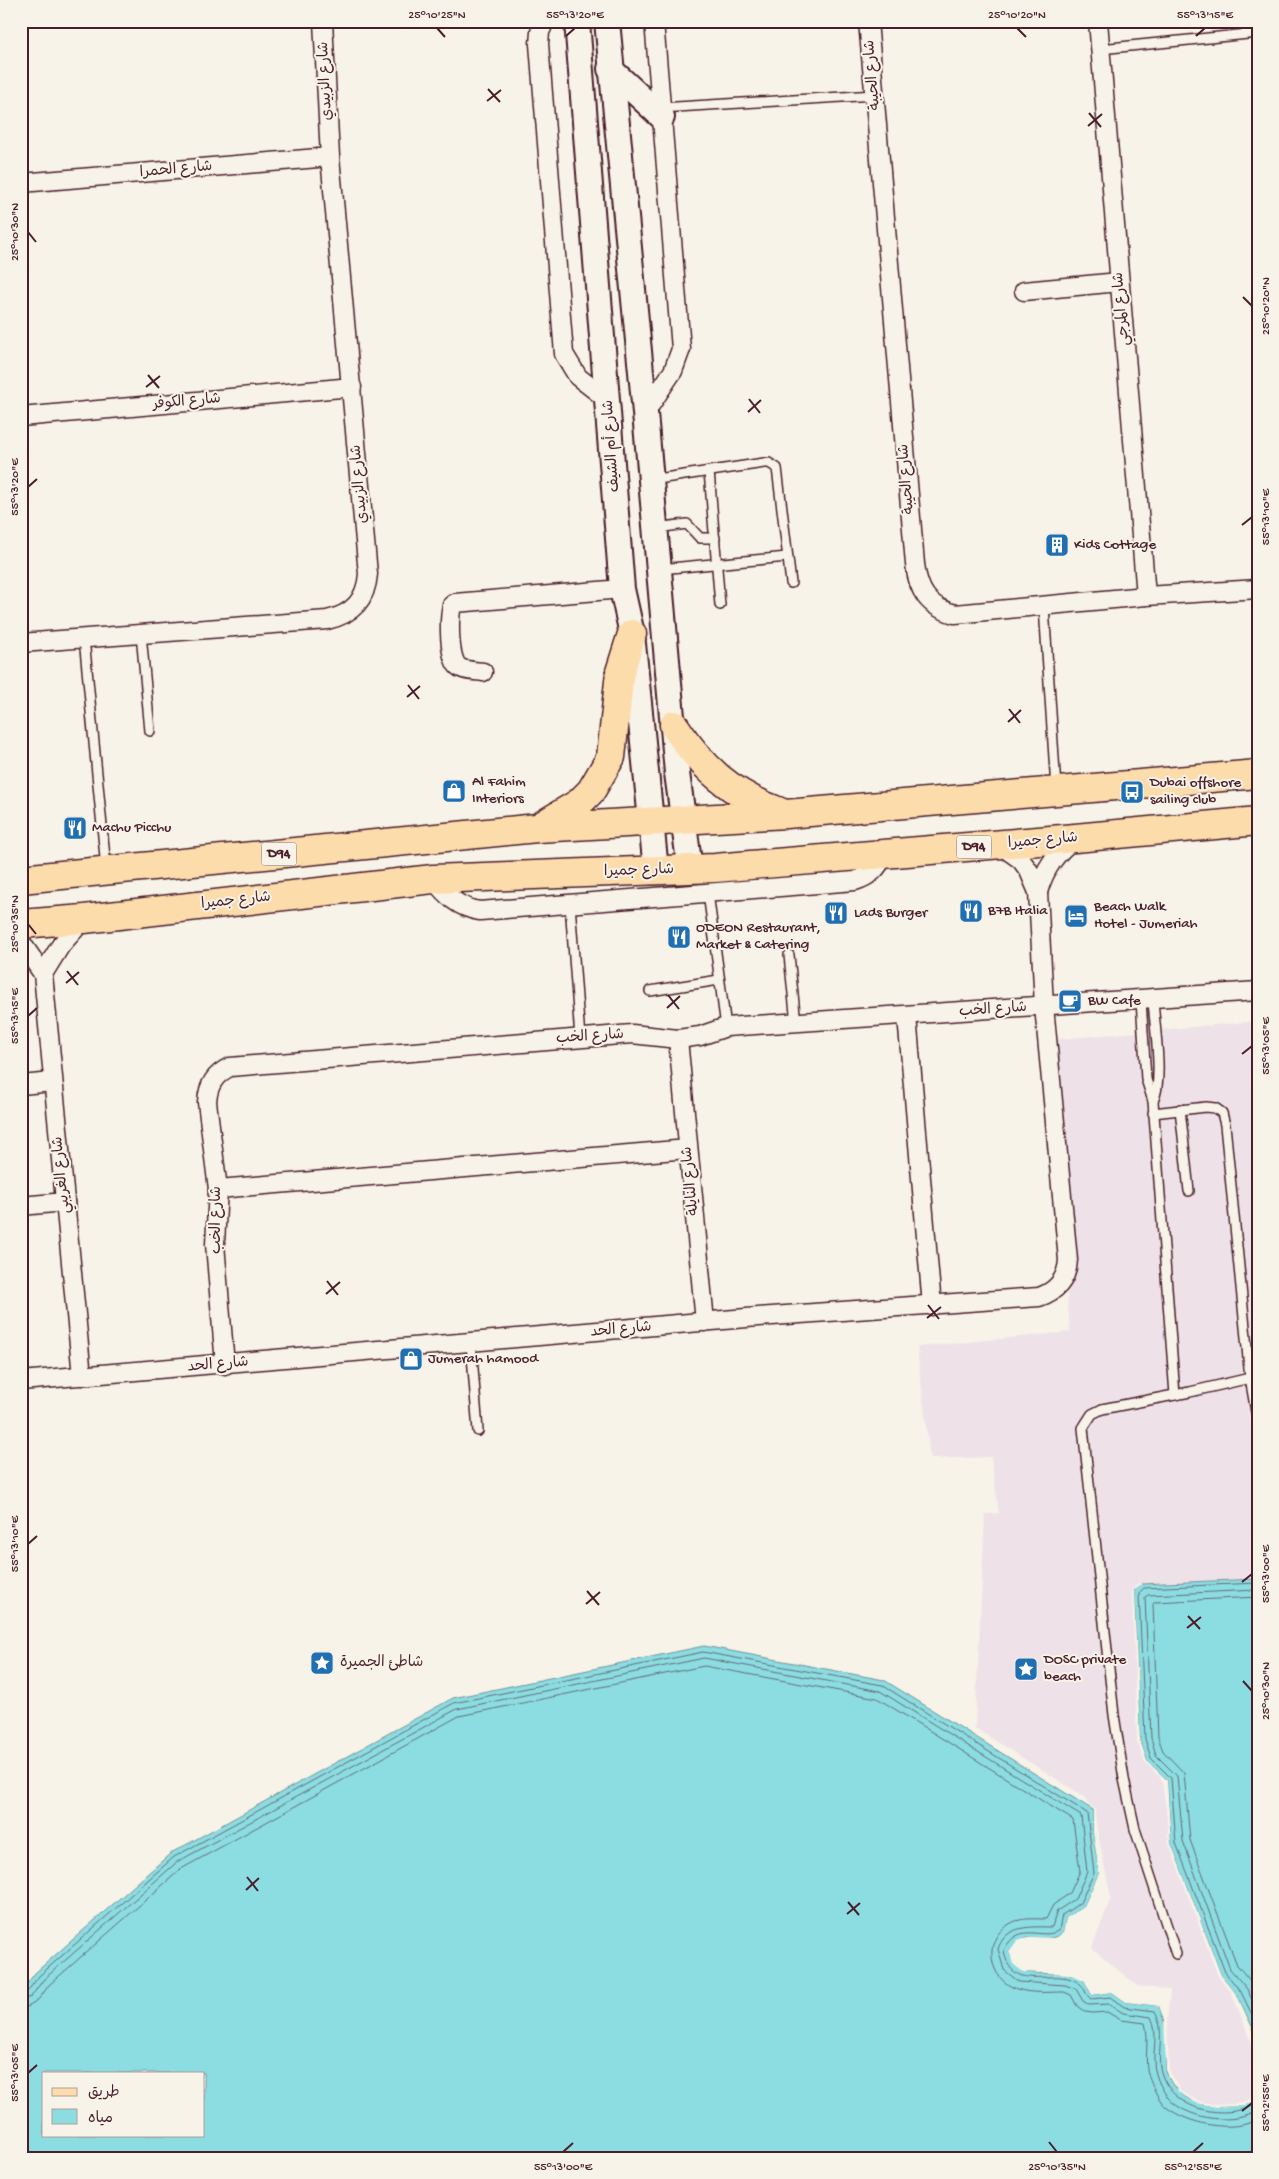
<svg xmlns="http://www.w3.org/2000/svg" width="1279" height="2179" font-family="'Gochi Hand','Playpen Sans Arabic',sans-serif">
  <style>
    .built { fill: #eee2e8 }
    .water { fill: #8bdde2; stroke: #719199; fill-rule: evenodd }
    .pier { fill: #f7f3e8 }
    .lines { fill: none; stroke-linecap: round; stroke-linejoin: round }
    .shore { stroke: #646b74; stroke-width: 1 }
    .lane-casing { stroke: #4a1f2b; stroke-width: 12 }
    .street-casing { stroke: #4a1f2b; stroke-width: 21 }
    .secondary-casing { stroke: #4a1f2b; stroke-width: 28 }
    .primary-casing { stroke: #4a1f2b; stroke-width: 31 }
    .lane { stroke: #f7f3e8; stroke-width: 9 }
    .street { stroke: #f7f3e8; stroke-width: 18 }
    .secondary { stroke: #f7f3e8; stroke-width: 24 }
    .primary { stroke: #fddcac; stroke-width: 28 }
    .ticks { fill: none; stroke: #4a1f2b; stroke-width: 2 }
    .labels { text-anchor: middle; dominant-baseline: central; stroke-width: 4; stroke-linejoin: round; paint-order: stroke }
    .shield { fill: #f7f3e8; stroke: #7e5f64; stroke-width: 1 }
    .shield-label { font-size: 14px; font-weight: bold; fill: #4a1f2b }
    .street-label { font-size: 15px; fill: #4a1f2b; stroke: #f7f3e8 }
    .poi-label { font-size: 15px; fill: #4a1f2b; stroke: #f7f3e8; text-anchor: start }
    .neatline { fill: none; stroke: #4a1f2b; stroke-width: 2 }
    .ticks-label { font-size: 12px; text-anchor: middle; fill: #4a1f2b }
  </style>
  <rect width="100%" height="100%" fill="#f7f3e8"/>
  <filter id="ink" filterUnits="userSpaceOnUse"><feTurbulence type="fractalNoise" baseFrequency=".02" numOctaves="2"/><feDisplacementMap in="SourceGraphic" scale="10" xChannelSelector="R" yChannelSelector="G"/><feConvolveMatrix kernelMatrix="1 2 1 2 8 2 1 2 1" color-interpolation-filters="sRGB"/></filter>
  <g filter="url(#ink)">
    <!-- built -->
    <polygon class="built" points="1258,1021 1258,1579 1142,1584 1134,1590 1171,1843 1258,2058 1258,2094 1244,2106 1216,2107 1196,2103 1178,2092 1166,2070 1166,2032 1170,1990 1137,1986 1092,1948 1111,1898 1093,1810 1085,1797 975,1728 985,1514 999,1513 991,1457 930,1459 917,1347 1070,1332 1048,1040"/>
    <!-- water -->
    <g class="water">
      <polygon points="1258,1579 1258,2039 1237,1995 1221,1975 1171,1843 1167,1780 1147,1761 1140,1740 1134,1590 1142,1584"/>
      <path d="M704,1646L884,1680L1093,1810V1832L1099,1873L1084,1906L1066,1918L1063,1933C1042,1947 1030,1925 1009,1951C1018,1981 1039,1971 1065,1974C1071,1974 1078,1977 1084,1980L1092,1995L1112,1992L1126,2002L1159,2006C1164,2019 1167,2033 1167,2047C1166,2054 1165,2064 1166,2071C1175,2101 1205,2108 1232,2106C1242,2106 1253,2104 1258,2094V2158H21V1992L35,1973L171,1853L453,1698ZM44,2073H204V2135H44Z"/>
    </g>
    <!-- pier -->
    <g class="pier">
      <polygon points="1138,1583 1142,1584 1134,1590 1140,1740 1147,1761 1167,1780 1171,1843 1221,1975 1237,1995 1258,2042 1235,1996 1218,1976 1169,1844 1164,1781 1145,1762 1137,1741 1132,1590"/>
      <polygon points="1093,1807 1095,1810 1096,1831 1102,1874 1087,1907 1068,1920 1065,1935 1057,1941 1033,1939 1019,1943 1012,1951 1015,1962 1024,1969 1068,1971 1085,1977 1093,1992 1112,1989 1126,2000 1161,2004 1167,2019 1169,2070 1180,2091 1197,2101 1216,2105 1243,2103 1254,2097 1258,2091 1256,2099 1244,2106 1216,2107 1196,2103 1178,2092 1166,2070 1164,2019 1159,2006 1126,2002 1112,1992 1092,1995 1084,1980 1068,1974 1023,1972 1013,1964 1009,1951 1018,1940 1033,1937 1055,1938 1063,1933 1066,1918 1084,1906 1099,1873 1093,1832"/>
    </g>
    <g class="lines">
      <!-- shore -->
      <g class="shore">
        <polyline points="1258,1583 1144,1588 1139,1593 1145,1739 1151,1758 1171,1778 1176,1843 1225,1972 1241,1992 1258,2027"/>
        <polyline points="1258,1590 1148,1595 1145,1597 1151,1738 1156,1755 1177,1776 1183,1841 1230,1969 1247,1989 1258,2012"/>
        <polyline points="1258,1597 1155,1602 1153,1604 1158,1737 1163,1751 1184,1773 1190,1840 1237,1965 1252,1983 1258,1994"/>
        <path d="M21,1994L27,1992L39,1976L174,1857L454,1703L703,1652L882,1685L1087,1813L1094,1873L1080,1903L1062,1915L1059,1930C1043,1942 1020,1919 1004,1950C1011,1997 1054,1965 1079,1983C1085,1987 1085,1995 1091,1999L1110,1997L1124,2007L1155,2011C1166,2032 1156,2053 1161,2072C1172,2111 1226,2122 1258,2103"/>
        <path d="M21,2000L31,1997L43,1980L177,1862L457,1709L704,1658L880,1691L1081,1816L1087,1872L1075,1899L1057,1911L1052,1927C1031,1927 1006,1924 998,1949L1004,1970L1019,1982L1065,1985L1076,1989L1083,2001L1089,2005L1109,2004L1123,2013L1151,2017C1160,2034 1150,2056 1156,2074C1158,2082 1165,2095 1171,2101C1192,2120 1234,2125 1258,2111"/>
        <path d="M21,2008C36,2007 41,1996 49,1985L181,1869L459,1716L704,1666L877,1698L1073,1820L1080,1871L1070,1893L1053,1905L1046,1919C1033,1919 1019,1917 1008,1925C982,1941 989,1980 1017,1989C1031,1994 1050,1992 1064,1992L1071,1995L1077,2006L1085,2012L1093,2013L1107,2012L1121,2020L1145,2023C1150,2040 1143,2061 1149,2077C1152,2086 1159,2101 1166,2107C1188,2124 1233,2134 1258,2119"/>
      </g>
      <!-- lane casing -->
      <g class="lane-casing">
        <g id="lane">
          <polyline points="1100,49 1258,33"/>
          <polyline points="660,108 875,95"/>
          <polyline points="709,471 720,605"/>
          <polyline points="651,480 764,463 769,463 777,468 791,583"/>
          <polyline points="656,528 687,524 700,538 715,538"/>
          <polyline points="660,569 787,557"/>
          <polyline points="1044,607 1056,788"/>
          <polyline points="141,634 150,731"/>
          <polyline points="84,638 106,868"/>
          <polyline points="708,893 726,1027"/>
          <polyline points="570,904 580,1038"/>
          <polyline points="789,955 796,1023"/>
          <polyline points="650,991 719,980"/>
          <polyline points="1141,1000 1146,1079 1153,1101 1175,1395"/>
          <path d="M1153,1101C1164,1080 1154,1024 1153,999"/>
          <polyline points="1180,1109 1189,1191"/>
          <polyline points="1153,1113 1206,1107 1215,1108 1222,1113 1225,1125 1250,1378 1256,1412"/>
          <polyline points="471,1343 478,1431"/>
          <polyline points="1176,1954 1135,1829 1124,1779 1114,1715 1083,1428 1092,1414 1102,1409 1190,1392 1250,1378"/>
        </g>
      </g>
      <!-- street casing -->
      <g class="street-casing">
        <g id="street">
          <polyline points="545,21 540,32 539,44 564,354 578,377 609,401"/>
          <path d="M868,21L915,564C918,591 928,607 955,614L1146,596L1258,589"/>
          <polyline points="1098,21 1146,596"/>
          <polyline points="21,183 330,157"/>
          <polyline points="1024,291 1119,282"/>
          <polyline points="645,413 673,371 681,349 654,21"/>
          <polyline points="21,417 352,387"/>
          <path d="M21,643L327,620C353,614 366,600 368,574L330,157L323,21"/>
          <path d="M483,672C476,671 464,671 459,667C448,659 449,618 452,605L455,603L622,589"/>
          <path d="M433,879C446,895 458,908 480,911L855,881C870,876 878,869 884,854"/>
          <path d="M1038,892C1045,868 1056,853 1075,838"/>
          <polyline points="21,942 43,974 82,1376"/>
          <polyline points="43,974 61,945 84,919"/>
          <polyline points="907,1016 932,1306"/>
          <polyline points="678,1039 705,1322"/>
          <polyline points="21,1085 53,1082"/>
          <polyline points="218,1189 688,1149"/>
          <polyline points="21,1206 65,1202"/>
          <path d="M225,1365L215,1244L218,1189L207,1102C208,1085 215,1074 230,1067L632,1034L678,1039L700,1036L726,1027L1258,991"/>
          <path d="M21,1381L758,1317L1039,1297C1057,1291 1067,1279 1068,1260L1044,1006L1038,892L1029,871L1021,860L1000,845"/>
        </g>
      </g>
      <!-- secondary casing -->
      <g class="secondary-casing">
        <g id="secondary">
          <polyline points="577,21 622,589 632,634 656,870"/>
          <polyline points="607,21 645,413 677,773 690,869"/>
          <polyline points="610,69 662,117"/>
        </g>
      </g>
      <!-- primary casing -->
      <g class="primary-casing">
        <g id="primary">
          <path d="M674,725C702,768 731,794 780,812"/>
          <polyline points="541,826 579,803 591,791 611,757 620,672 632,634"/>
          <polyline points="21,879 537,828 786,814 1258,774"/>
          <polyline points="21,924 84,919 433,879 715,868 1075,838 1258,821"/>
        </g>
      </g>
      <!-- lane -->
      <use href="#lane" class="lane"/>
      <!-- street -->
      <use href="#street" class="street"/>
      <!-- secondary -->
      <use href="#secondary" class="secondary"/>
      <!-- primary -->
      <use href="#primary" class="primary"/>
    </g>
  </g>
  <!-- ticks -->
  <path class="ticks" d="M437,28L445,37M1017,28L1026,37M566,36L575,28M1196,36L1205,28M488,89L500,102M487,101L501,90M1089,113L1101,127M1088,126L1102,114M28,232L36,242M1243,297L1252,306M148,375L159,388M146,387L160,376M749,399L760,413M748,412L761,400M28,487L37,479M1242,525L1252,517M408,685L419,699M407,697L420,686M1009,709L1020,723M1008,722L1021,710M28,924L36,934M67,971L78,985M66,983L79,972M668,995L679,1009M667,1008L680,996M28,1016L37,1008M1242,1054L1252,1046M327,1281L338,1295M326,1294L340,1282M928,1305L939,1319M927,1318L941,1307M28,1544L37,1536M1242,1582L1252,1574M587,1591L599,1605M586,1604L600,1592M1188,1616L1200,1629M1187,1628L1201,1617M1243,1681L1252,1691M247,1877L258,1891M246,1890L259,1878M848,1902L859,1915M847,1914L860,1903M28,2073L37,2065M1242,2111L1252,2103M1049,2142L1057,2152M563,2152L573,2143M1193,2152L1203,2143"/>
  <!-- icons -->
  <defs>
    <g id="building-square" transform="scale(1.25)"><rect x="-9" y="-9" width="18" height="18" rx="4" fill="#1f6fb2" stroke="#f7f3e8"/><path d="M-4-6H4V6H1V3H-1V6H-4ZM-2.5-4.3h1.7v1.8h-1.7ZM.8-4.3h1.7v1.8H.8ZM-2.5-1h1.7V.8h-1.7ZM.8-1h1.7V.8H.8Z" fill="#fff"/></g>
    <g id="shop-square" transform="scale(1.25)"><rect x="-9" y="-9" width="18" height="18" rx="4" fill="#1f6fb2" stroke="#f7f3e8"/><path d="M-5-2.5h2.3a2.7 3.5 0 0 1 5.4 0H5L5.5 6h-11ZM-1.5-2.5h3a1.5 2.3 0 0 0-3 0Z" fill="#fff"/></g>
    <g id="bus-square" transform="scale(1.25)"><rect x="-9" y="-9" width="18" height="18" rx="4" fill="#1f6fb2" stroke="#f7f3e8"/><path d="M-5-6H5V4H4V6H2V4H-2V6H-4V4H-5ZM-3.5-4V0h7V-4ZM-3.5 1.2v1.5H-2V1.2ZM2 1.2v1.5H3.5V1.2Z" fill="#fff"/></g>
    <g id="restaurant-square" transform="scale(1.25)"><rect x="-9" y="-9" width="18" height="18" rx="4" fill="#1f6fb2" stroke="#f7f3e8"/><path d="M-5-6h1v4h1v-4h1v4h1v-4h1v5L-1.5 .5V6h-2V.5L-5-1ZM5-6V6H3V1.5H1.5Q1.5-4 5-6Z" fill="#fff"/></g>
    <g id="hotel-square" transform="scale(1.25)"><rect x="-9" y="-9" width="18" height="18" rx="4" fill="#1f6fb2" stroke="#f7f3e8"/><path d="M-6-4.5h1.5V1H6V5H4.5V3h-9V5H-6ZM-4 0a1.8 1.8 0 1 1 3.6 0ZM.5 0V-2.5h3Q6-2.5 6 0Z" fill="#fff"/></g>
    <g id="cafe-square" transform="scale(1.25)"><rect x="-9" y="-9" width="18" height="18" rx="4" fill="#1f6fb2" stroke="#f7f3e8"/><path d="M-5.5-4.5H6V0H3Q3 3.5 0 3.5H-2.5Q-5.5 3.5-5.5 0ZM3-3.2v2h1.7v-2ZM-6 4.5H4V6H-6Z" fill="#fff"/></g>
    <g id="sight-square" transform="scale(1.25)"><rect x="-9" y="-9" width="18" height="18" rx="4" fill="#1f6fb2" stroke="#f7f3e8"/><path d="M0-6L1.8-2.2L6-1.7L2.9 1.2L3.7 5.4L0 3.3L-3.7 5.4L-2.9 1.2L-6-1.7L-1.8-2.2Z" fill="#fff"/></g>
  </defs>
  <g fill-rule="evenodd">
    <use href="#building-square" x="1057" y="545"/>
    <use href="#shop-square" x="454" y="791"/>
    <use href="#bus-square" x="1132" y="792"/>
    <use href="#restaurant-square" x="75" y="828"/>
    <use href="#restaurant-square" x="971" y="911"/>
    <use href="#restaurant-square" x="836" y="913"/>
    <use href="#hotel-square" x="1076" y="916"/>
    <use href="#restaurant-square" x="679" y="937"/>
    <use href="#cafe-square" x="1070" y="1001"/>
    <use href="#shop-square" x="411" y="1359"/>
    <use href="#sight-square" x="322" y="1663"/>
    <use href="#sight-square" x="1026" y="1669"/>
  </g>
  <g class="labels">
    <!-- shield labels -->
    <g class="shield">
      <rect x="956.5" y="835.5" width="35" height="23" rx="4"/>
      <rect x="261.5" y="842.5" width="35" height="23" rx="4"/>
    </g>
    <g class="shield-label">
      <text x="974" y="847">D94</text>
      <text x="279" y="854">D94</text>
    </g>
    <!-- street labels -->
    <g class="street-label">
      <text transform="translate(873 75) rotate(-95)">شارع الحيبة</text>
      <text transform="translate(326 81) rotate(-93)">شارع الزبيدي</text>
      <text transform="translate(176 170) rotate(-5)">شارع الحمرا</text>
      <text transform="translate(1122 309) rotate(-95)">شارع المرجي</text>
      <text transform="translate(187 402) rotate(-5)">شارع الكوفر</text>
      <text transform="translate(612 446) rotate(-94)">شارع أم الشيف</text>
      <text transform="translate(907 479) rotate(-95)">شارع الحيبة</text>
      <text transform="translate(360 484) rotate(-95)">شارع الزبيدي</text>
      <text transform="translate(1043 841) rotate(-5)">شارع جميرا</text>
      <text transform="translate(639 871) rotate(-2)">شارع جميرا</text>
      <text transform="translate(236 901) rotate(-6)">شارع جميرا</text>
      <text transform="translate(993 1010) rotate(-4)">شارع الخب</text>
      <text transform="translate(590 1037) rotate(-4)">شارع الخب</text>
      <text transform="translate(62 1175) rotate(-96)">شارع الغريبي</text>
      <text transform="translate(691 1181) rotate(-96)">شارع النايلة</text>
      <text transform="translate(217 1220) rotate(-90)">شارع الخب</text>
      <text transform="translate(621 1330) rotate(-5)">شارع الحد</text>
      <text transform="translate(218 1365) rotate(-5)">شارع الحد</text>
    </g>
    <!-- poi labels -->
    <g class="poi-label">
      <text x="1074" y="545">Kids Cottage</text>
      <text x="472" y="782">Al Fahim<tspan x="472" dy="17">Interiors</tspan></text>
      <text x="1150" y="783">Dubai offshore<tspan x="1150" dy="17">sailing club</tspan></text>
      <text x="92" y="828">Machu Picchu</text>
      <text x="1094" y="907">Beach Walk<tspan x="1094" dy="17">Hotel - Jumeriah</tspan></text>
      <text x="988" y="911">B7B Italia</text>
      <text x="854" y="913">Lads Burger</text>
      <text x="696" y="928">ODEON Restaurant,<tspan x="696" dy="17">Market &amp; Catering</tspan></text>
      <text x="1088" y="1001">BW Cafe</text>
      <text x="428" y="1359">Jumerah hamood</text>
      <text x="1044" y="1660">DOSC private<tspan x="1044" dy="17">beach</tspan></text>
      <text x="340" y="1663">شاطئ الجميرة</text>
    </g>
  </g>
  <!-- margin -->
  <rect width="1279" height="2179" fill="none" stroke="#f7f3e8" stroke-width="55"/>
  <!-- legend -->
  <rect x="42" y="2072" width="162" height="65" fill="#f7f3e8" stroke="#b29e9c"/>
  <rect x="52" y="2088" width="25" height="8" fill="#fddcac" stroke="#b29e9c"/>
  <text x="88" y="2096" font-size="15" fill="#4a1f2b">طريق</text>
  <rect x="52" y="2109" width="25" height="15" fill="#8bdde2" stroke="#b29e9c"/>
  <text x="88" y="2122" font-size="15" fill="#4a1f2b">مياه</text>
  <rect x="28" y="28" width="1224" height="2124" class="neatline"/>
  <g class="ticks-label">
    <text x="437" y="18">25°10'25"N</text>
    <text x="575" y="18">55°13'20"E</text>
    <text x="1017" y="18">25°10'20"N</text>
    <text x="1205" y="18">55°13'15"E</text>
    <text transform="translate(14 232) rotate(-90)" y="4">25°10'30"N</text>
    <text transform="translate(1265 306) rotate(-90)" y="4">25°10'20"N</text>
    <text transform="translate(14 487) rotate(-90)" y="4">55°13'20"E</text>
    <text transform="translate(1265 517) rotate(-90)" y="4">55°13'10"E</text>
    <text transform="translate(14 924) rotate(-90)" y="4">25°10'35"N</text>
    <text transform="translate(14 1016) rotate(-90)" y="4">55°13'15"E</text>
    <text transform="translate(1265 1046) rotate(-90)" y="4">55°13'05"E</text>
    <text transform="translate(14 1544) rotate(-90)" y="4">55°13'10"E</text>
    <text transform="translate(1265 1574) rotate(-90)" y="4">55°13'00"E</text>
    <text transform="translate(1265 1691) rotate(-90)" y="4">25°10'30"N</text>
    <text transform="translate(14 2073) rotate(-90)" y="4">55°13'05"E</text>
    <text transform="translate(1265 2103) rotate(-90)" y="4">55°12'55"E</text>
    <text x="563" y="2170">55°13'00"E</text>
    <text x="1057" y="2170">25°10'35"N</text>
    <text x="1193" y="2170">55°12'55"E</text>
  </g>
</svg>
